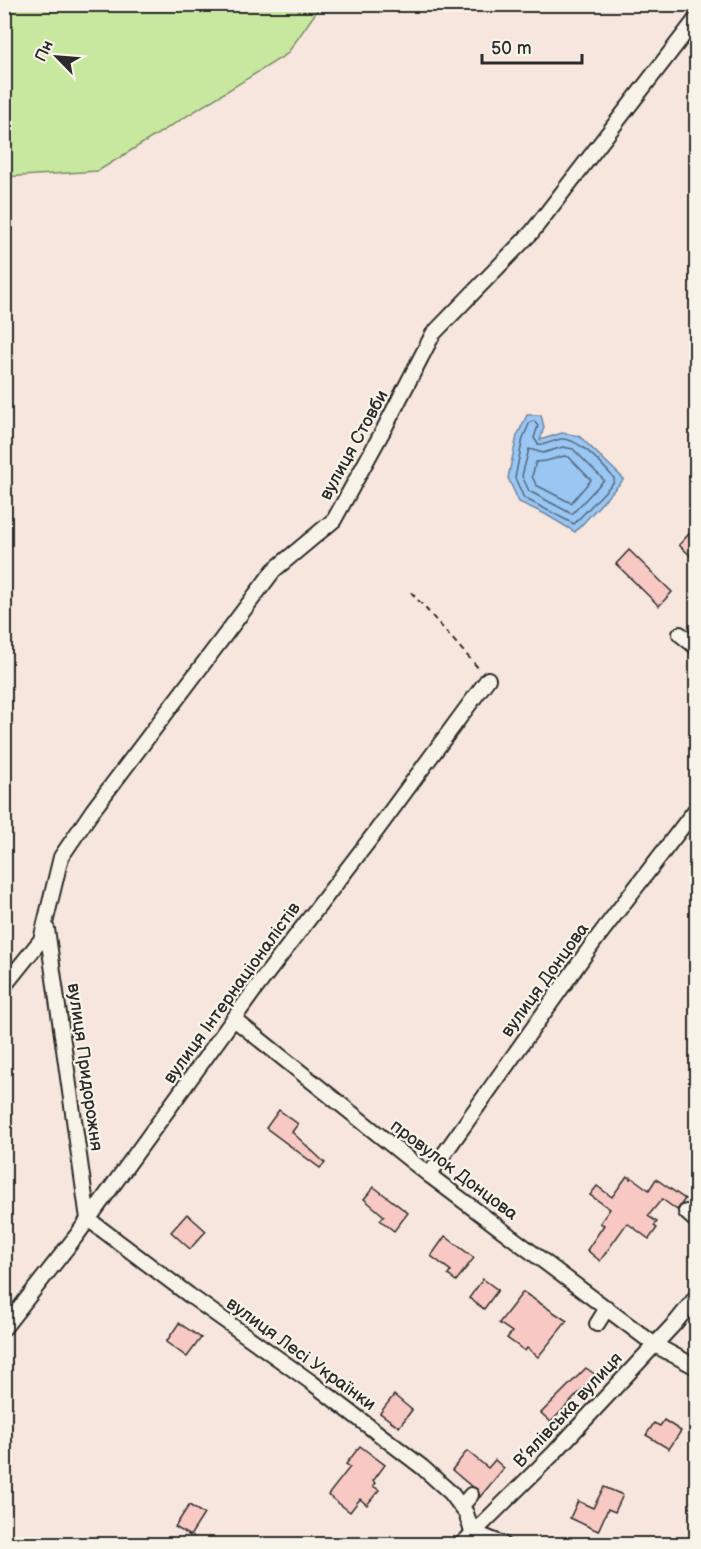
<svg xmlns="http://www.w3.org/2000/svg" width="701" height="1549" font-family="'Balsamiq Sans',sans-serif">
  <style>
    .green { fill: #c8e8a0; stroke: #7a8a66; stroke-width: 1.5 }
    .water { fill: #99c6f3; stroke: #6d88a3; stroke-width: 1.5 }
    .lines { fill: none; stroke-linecap: round; stroke-linejoin: round }
    .shore { stroke: #57697b; stroke-width: 1.5 }
    .building { fill: #f8c8c3; stroke: #2b2b2b; stroke-width: 1.5 }
    .street-casing { stroke: #2b2b2b; stroke-width: 18 }
    .path { stroke: #2b2b2b; stroke-width: 2; stroke-dasharray: 6 4.5; stroke-linecap: butt }
    .street { stroke: #f7f3e8; stroke-width: 14 }
    .labels { text-anchor: middle; dominant-baseline: central; stroke-width: 4.5; stroke-linejoin: round; paint-order: stroke }
    .street-label { font-size: 18px; fill: #2b2b2b; stroke: #f7f3e8 }
  </style>
  <rect width="100%" height="100%" fill="#f7e6dd"/>
  <filter id="ink" filterUnits="userSpaceOnUse"><feTurbulence type="fractalNoise" baseFrequency=".0167" numOctaves="2"/><feDisplacementMap in="SourceGraphic" scale="12" xChannelSelector="R" yChannelSelector="G"/><feConvolveMatrix kernelMatrix="1 2 1 2 8 2 1 2 1" color-interpolation-filters="sRGB"/></filter>
  <g filter="url(#ink)">
    <!-- green -->
    <polygon class="green" points="5,4 321,4 321,5 287,54 98,171 5,177"/>
    <!-- water -->
    <polygon class="water" points="527,415 541,415 544,427 540,440 562,433 579,436 624,479 575,532 545,514 519,502 508,478 517,436"/>
    <g class="lines">
      <!-- shore -->
      <g class="shore">
        <path d="M534,421L538,426L534,438L538,444C547,446 552,440 561,439C579,437 603,466 614,478V482L574,524L524,498L515,478L523,438L530,422Z"/>
        <polygon points="563,447 573,449 604,480 572,514 529,491 522,476 529,449 543,453"/>
        <polygon points="564,456 569,457 591,480 571,503 536,485 532,476 536,462 546,461"/>
      </g>
    </g>
    <!-- building -->
    <g class="building">
      <polygon points="696,526 696,561 679,545"/>
      <polygon points="629,550 672,592 659,606 616,564"/>
      <polygon points="279,1110 298,1124 292,1132 325,1163 320,1168 266,1128"/>
      <polygon points="627,1176 630,1179 631,1177 649,1190 656,1179 685,1199 677,1210 662,1199 648,1216 657,1222 654,1226 657,1228 649,1239 627,1223 600,1261 587,1250 604,1225 600,1223 610,1209 590,1195 597,1186 612,1197"/>
      <polygon points="374,1187 408,1213 394,1231 380,1220 384,1216 364,1199"/>
      <polygon points="187,1214 206,1231 190,1249 171,1232"/>
      <polygon points="445,1236 474,1258 456,1281 448,1275 451,1271 431,1256"/>
      <polygon points="483,1279 498,1290 484,1309 469,1298"/>
      <polygon points="523,1292 567,1321 538,1357 527,1348 525,1351 507,1338 512,1332 499,1323"/>
      <polygon points="179,1323 201,1338 187,1357 166,1342"/>
      <polygon points="586,1368 596,1375 551,1422 541,1413"/>
      <polygon points="394,1395 412,1410 399,1427 380,1413"/>
      <polygon points="664,1420 681,1431 669,1449 646,1435 654,1423 660,1426"/>
      <polygon points="360,1446 385,1465 373,1481 375,1483 373,1486 379,1490 367,1505 360,1499 350,1512 328,1495 350,1467 346,1464"/>
      <polygon points="467,1451 488,1468 495,1460 504,1468 480,1497 477,1489 471,1486 452,1470"/>
      <polygon points="604,1487 623,1495 615,1512 608,1509 598,1531 570,1518 578,1501 593,1508"/>
      <polygon points="189,1505 204,1514 190,1536 175,1527"/>
    </g>
    <g class="lines">
      <!-- street casing -->
      <g class="street-casing">
        <g id="street">
          <polyline points="680,634 696,647"/>
          <polyline points="47,929 88,1219 189,1295 311,1382 422,1467 451,1493 466,1513 473,1535"/>
          <polyline points="4,986 41,940 61,857 93,810 274,570 334,520 384,429 433,334 532,232 696,19"/>
          <polyline points="234,1019 429,1175 655,1345 696,1367"/>
          <polyline points="429,1175 594,942 696,809"/>
          <polyline points="686,1212 696,1221"/>
          <polyline points="597,1324 607,1308"/>
          <polyline points="4,1328 77,1235 256,988 374,834 488,679"/>
          <polyline points="461,1507 471,1495"/>
          <polyline points="475,1533 503,1544"/>
          <polyline points="462,1544 553,1454 676,1322 696,1297"/>
        </g>
      </g>
      <!-- path -->
      <polyline class="path" points="411,592 480,670"/>
      <!-- street -->
      <use href="#street" class="street"/>
    </g>
  </g>
  <g class="labels">
    <!-- street labels -->
    <g class="street-label">
      <text transform="translate(354 445) rotate(-61)">вулиця Стовби</text>
      <text transform="translate(545 980) rotate(-54)">вулиця Донцова</text>
      <text transform="translate(232 993) rotate(-54)">вулиця Інтернаціоналістів</text>
      <text transform="translate(85 1067) rotate(82)">вулиця Придорожня</text>
      <text transform="translate(454 1170) rotate(37)">провулок Донцова</text>
      <text transform="translate(301 1354) rotate(36)">вулиця Лесі Українки</text>
      <text transform="translate(568 1410) rotate(-47)">В’ялівська вулиця</text>
    </g>
  </g>
  <!-- margin -->
  <rect width="701" height="1549" fill="none" stroke="#f7f3e8" stroke-width="24"/>
  <rect x="12" y="12" width="677" height="1525" fill="none" stroke="#2b2b2b" stroke-width="2" filter="url(#ink)"/>
  <!-- north arrow -->
  <g transform="translate(57 57) rotate(295)" stroke="#f7f3e8" stroke-width="4.5" paint-order="stroke">
  <path d="M0-4.5L10 22L0 15L-10 22Z" fill="#2b2b2b"/>
  <text y="-9" font-size="16" font-weight="bold" text-anchor="middle" fill="#2b2b2b">Пн</text>
  </g>
  <!-- scale -->
  <path d="M482 54v9h100v-9" fill="none" stroke="#2b2b2b" stroke-width="3"/>
  <text x="491" y="54" font-size="18" fill="#2b2b2b" stroke="#f7f3e8" stroke-width="4.5" paint-order="stroke">50 m</text>
</svg>
